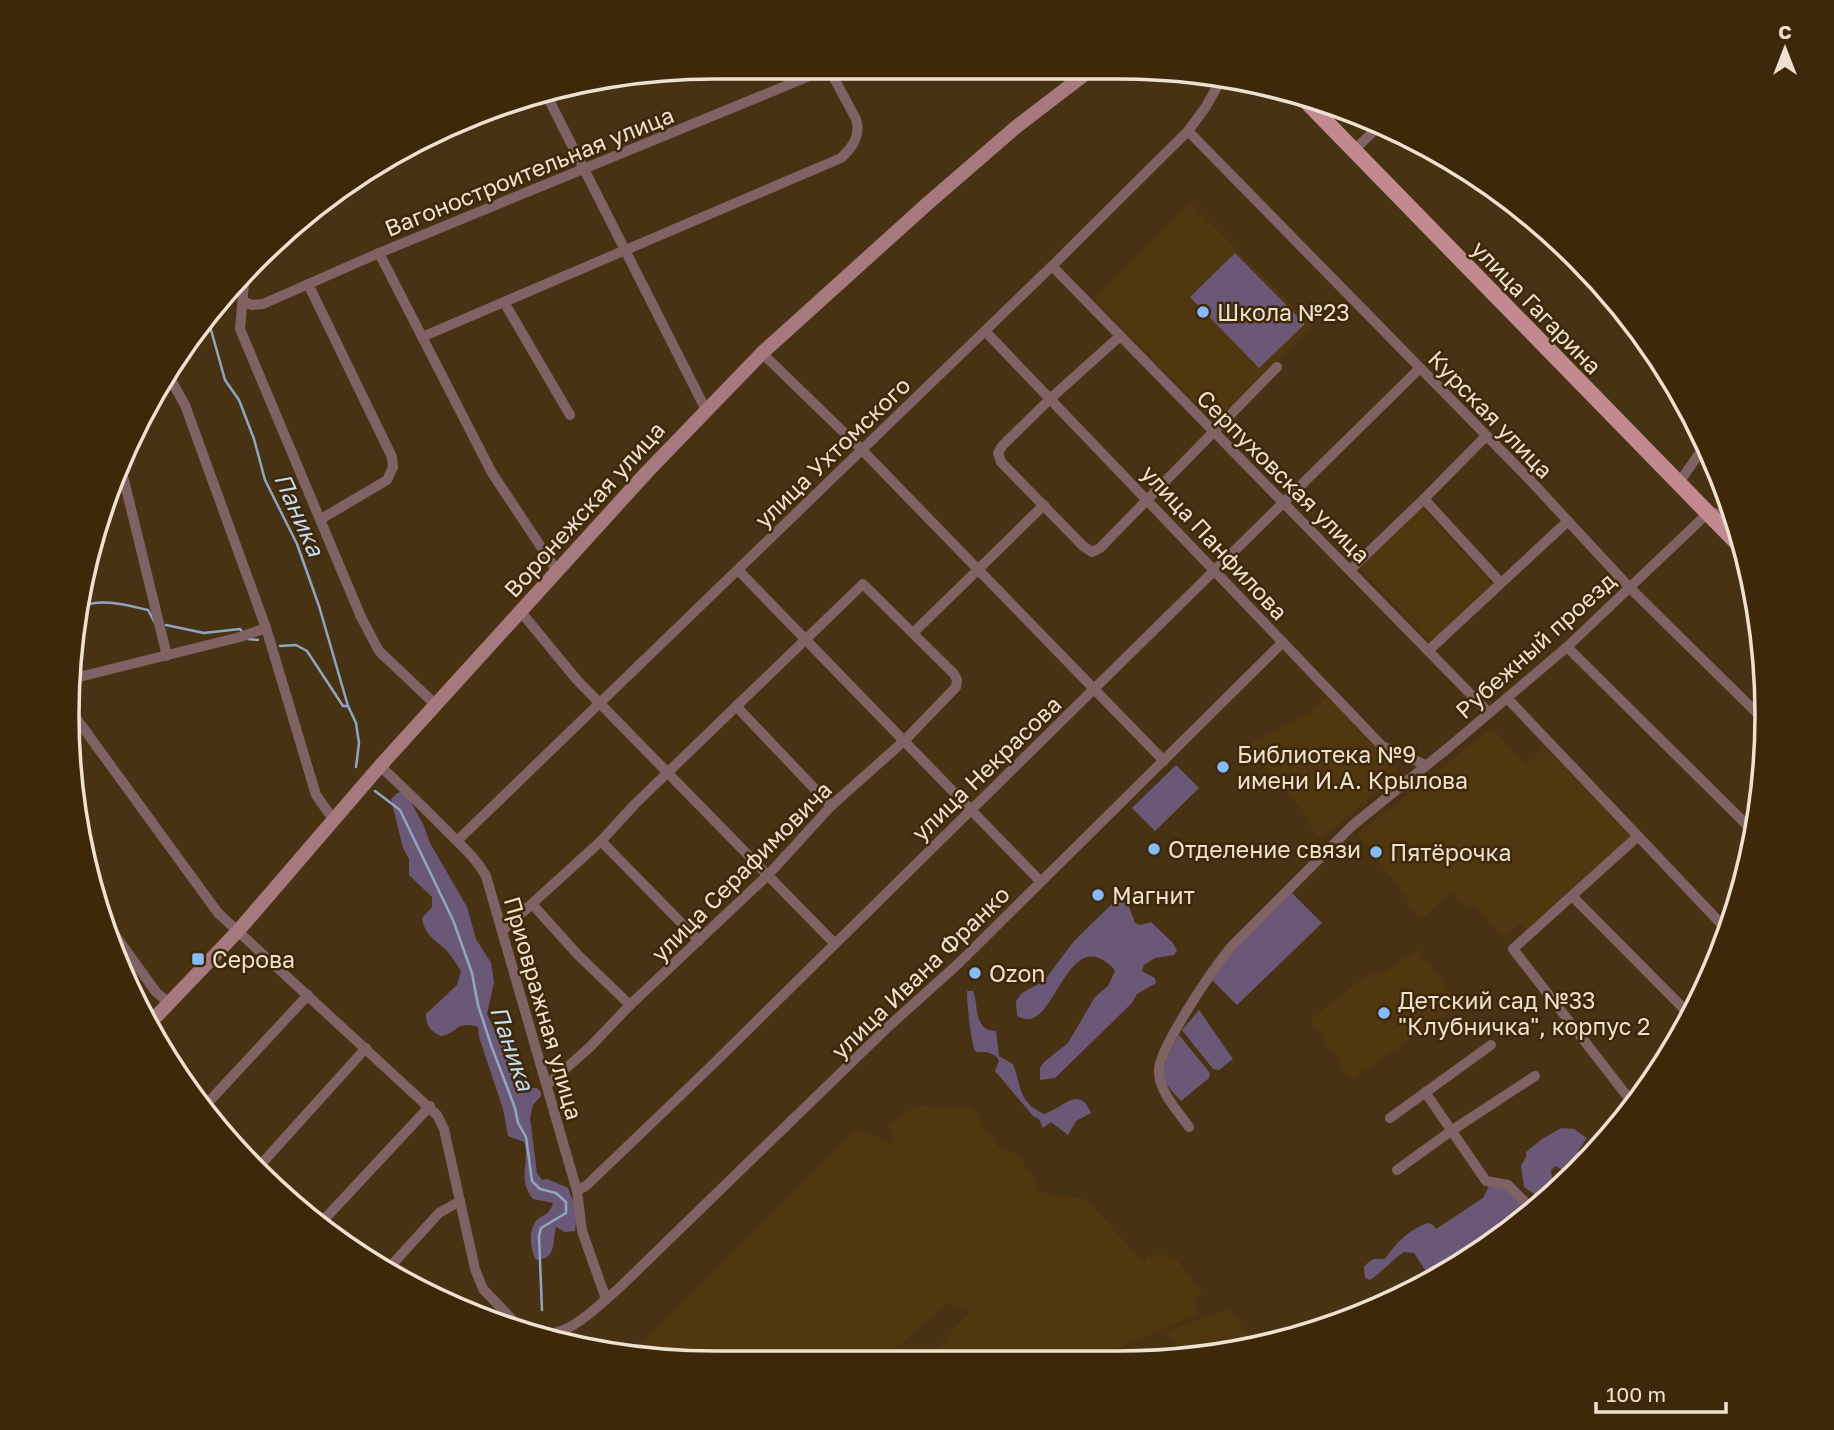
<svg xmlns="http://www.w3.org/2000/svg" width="1834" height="1430" font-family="'Golos Text',sans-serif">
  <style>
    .built { fill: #513710 }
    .green { fill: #6b5876 }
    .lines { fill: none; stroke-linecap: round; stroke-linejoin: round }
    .stream { stroke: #8fa6c1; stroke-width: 2.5 }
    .street { stroke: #7e6264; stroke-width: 10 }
    .secondary { stroke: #a5797d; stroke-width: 14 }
    .primary { stroke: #c28a8f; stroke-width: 16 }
    .poi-dot { fill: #85bbfb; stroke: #3d2809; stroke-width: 2.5 }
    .labels { text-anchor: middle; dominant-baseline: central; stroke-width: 5; stroke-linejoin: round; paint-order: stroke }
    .street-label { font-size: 23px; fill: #efe1d0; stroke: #3d2809 }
    .poi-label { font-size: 23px; fill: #efe1d0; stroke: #3d2809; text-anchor: start }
    .water-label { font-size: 24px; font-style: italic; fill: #c4dbf5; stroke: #3d2809 }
    .rim { fill: none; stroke: #efe1d0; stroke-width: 3.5 }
  </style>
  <rect width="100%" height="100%" fill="#483214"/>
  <!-- built -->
  <g class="built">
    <polygon points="1190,202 1312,326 1215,423 1094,298"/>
    <polygon points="1422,508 1493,585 1432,643 1359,568"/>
    <polygon points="1328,696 1399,772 1321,839 1308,823 1310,821 1276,776 1273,778 1246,746 1311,712"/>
    <polygon points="1492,728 1526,766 1544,747 1632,835 1527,929 1520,923 1504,937 1473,905 1468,909 1451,892 1421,920 1406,904 1409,900 1358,834"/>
    <polygon points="1418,949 1460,1005 1351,1080 1310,1020 1374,970 1380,976"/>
    <polygon points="916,1106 972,1107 999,1148 1017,1153 1041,1191 1046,1194 1086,1199 1144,1263 1147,1256 1156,1258 1157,1253 1176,1258 1203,1295 1193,1299 1199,1314 1095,1358 944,1358 937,1348 969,1313 949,1302 885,1358 627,1357 855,1130 857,1128 891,1143 894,1141 887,1127"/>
    <polygon points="1230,1308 1255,1346 1203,1358 1188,1358 1179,1345 1176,1346 1167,1332"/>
    <polygon points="604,1339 621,1356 583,1347"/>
  </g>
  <!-- green -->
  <g class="green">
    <polygon points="1235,253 1305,324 1259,368 1190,297"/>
    <polygon points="1176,765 1199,788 1155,831 1132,808"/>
    <path d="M402,792L407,795L423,824L430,843L467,907L476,939L491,963L494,982L487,1014L495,1031L509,1050L524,1088H537L541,1092V1096L533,1105L530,1118L537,1173L542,1180L547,1179L568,1188L577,1211L575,1231L565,1232L556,1227C552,1244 557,1258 536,1260C530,1250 528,1229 537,1220C544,1214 550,1214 553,1203L533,1199C516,1178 531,1162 524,1142L508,1136L503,1109L479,1037L478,1027C455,1020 459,1033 441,1036C430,1031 426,1026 426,1014L457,985L461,971C456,964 451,954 444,948C432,938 425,934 422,918L432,907V897L409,875V859L403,848L391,799L397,793Z"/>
    <polygon points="1292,893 1322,923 1237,1005 1211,979 1240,944"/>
    <path d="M1125,896L1135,923L1140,925L1151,922L1172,942L1177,950L1174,955L1155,958L1144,965L1142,971L1155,978L1156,983L1137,994L1132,1003L1055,1078L1040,1080V1068L1044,1062L1068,1043L1095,997L1108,986L1115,971C1112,966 1109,964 1103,960C1070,940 1056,1009 1033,1018C1027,1021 1022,1018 1017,1016L1016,1001L1022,993L1044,981L1074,941L1112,904Z"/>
    <path d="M967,991H973C979,1005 973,1031 996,1031L999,1056L1013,1064C1022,1088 1018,1102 1044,1114C1061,1110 1079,1083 1091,1113L1076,1121L1068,1135L1051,1122L1043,1128L1039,1119L1033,1116L995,1071L999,1061L996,1056L987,1052H976C971,1046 967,1003 967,991Z"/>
    <polygon points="1199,1010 1233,1059 1219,1070 1213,1069 1182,1030"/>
    <path d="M1179,1035L1210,1073L1209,1078L1181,1101C1176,1095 1166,1086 1164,1078C1162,1065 1172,1046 1179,1035Z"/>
    <polygon points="1561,1128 1574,1129 1587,1138 1578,1151 1580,1157 1590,1158 1574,1177 1556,1166 1551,1170 1553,1187 1565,1184 1538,1206 1534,1194 1524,1187 1521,1166 1526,1157 1526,1152 1542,1139"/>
    <path d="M1489,1186L1508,1188L1530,1213L1479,1254L1388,1299L1427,1273L1414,1253L1404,1252C1392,1260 1382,1272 1370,1280L1365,1278L1364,1266L1373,1259H1385C1397,1242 1408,1230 1428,1223L1433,1225L1436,1229L1483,1198Z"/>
  </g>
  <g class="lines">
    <!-- stream -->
    <g class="stream">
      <polyline points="208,319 225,380 239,400 254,439 265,480 297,544 319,606 348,706 356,723 359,743 356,767"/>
      <path d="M81,606C103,598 126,605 148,610L155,623"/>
      <polyline points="166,625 204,633 240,629 244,634"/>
      <polyline points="248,639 258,640"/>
      <polyline points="280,646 296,645 307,651 343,706 348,706"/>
      <polyline points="375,791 400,810 453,920 472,973 478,1005 491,1045 515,1108 518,1123 526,1137 532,1181 540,1189 556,1193 566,1202 566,1213 541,1228 539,1236 542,1310"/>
    </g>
    <!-- street -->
    <g class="street">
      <polyline points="544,90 706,410"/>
      <polyline points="1188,131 1529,479 1629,587 1767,723"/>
      <polyline points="1353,151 1377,128"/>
      <polyline points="379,253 492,473 557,571"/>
      <polyline points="1052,266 1489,713"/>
      <polyline points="245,271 240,329 361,617 379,651 437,706"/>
      <polyline points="308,284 392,457 393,467 387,480 321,519"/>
      <polyline points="244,302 252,305 263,304 379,253 829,68"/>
      <polyline points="504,302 570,415"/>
      <polyline points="985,331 1382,746 1426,765"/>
      <path d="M422,337L841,158C853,147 861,135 856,119L828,67"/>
      <polyline points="1119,337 1051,398 1002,446 998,453 1001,462 1083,546 1092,552 1100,548 1277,367"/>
      <polyline points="762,353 862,450 1164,761"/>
      <polyline points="167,373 185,405 266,628 316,795 333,819"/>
      <polyline points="120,471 124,480 167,656"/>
      <polyline points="1678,484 1706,444"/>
      <polyline points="1424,499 1500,582"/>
      <polyline points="738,570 1041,882"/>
      <polyline points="1350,570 1424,499 1486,436"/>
      <polyline points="521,612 577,680 835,944"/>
      <polyline points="913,633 1044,505"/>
      <polyline points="1567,647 1756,834"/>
      <polyline points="1428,651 1568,521"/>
      <polyline points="71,679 240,637 266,628"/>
      <polyline points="1507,698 1728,931"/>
      <polyline points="736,706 831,806"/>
      <polyline points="68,707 218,913 437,1115 444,1129 475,1269 483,1289 523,1331"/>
      <path d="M380,766C402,786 422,806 443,827C459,844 475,856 486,876L577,1191L582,1231L606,1299"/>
      <polyline points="458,840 1052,266 1188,131 1205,108 1221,80"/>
      <polyline points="601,841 699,941"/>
      <polyline points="1573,897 1690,1015"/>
      <polyline points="533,905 578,955 630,1005"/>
      <polyline points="99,913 156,992 169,1003"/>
      <polyline points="503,930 601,841 635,804 863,584 954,674 957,680 956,687 905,740 831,806 769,874 630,1005 590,1047 547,1085"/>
      <polyline points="1425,1092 1486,1181 1508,1185 1533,1210"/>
      <polyline points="1634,1105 1513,949 1637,837"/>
      <polyline points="203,1108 308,995"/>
      <polyline points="1390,1118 1491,1045"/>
      <path d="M1189,1127C1178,1111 1158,1091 1159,1070C1160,1046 1215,966 1232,946L1353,825L1448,748L1567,647L1708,513L1733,514"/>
      <polyline points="1397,1170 1451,1131 1535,1076"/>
      <polyline points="255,1171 366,1048"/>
      <polyline points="577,1191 587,1185 707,1070 1420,368"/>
      <polyline points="319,1225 430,1106"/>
      <polyline points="387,1270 439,1213 460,1201"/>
      <path d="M523,1331C563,1345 589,1313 617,1290L888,1027L959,963L1283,642"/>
    </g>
    <!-- secondary -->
    <polyline class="secondary" points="150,1023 238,931 380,766 647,472 762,353 927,204 1016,127 1093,68"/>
    <!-- primary -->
    <polyline class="primary" points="1300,95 1743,549"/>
  </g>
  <!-- markers -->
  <g class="poi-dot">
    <circle cx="1203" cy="312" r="7"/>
    <circle cx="1223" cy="767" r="7"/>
    <circle cx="1154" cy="849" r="7"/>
    <circle cx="1376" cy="852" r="7"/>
    <circle cx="1098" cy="895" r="7"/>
    <rect x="191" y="952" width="14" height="14" rx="3.5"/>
    <circle cx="975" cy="973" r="7"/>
    <circle cx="1384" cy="1013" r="7"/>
  </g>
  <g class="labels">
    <!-- street labels -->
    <g class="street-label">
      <text transform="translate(529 171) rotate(-22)">Вагоностроительная улица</text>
      <text transform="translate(1537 307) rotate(46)">улица Гагарина</text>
      <text transform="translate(1491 414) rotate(46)">Курская улица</text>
      <text transform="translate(832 452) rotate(-44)">улица Ухтомского</text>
      <text transform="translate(1284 476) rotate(45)">Серпуховская улица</text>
      <text transform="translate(584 509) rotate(-48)">Воронежская улица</text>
      <text transform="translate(1215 542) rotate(47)">улица Панфилова</text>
      <text transform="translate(1535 645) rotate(-42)">Рубежный проезд</text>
      <text transform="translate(986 768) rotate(-44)">улица Некрасова</text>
      <text transform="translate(741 871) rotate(-45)">улица Серафимовича</text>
      <text transform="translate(920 972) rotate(-44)">улица Ивана Франко</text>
      <text transform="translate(544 1008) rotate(74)">Приовражная улица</text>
    </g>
    <!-- poi labels -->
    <g class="poi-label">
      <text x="1217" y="312">Школа №23</text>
      <text x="1237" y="754">Библиотека №9<tspan x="1237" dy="26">имени И.А. Крылова</tspan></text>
      <text x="1168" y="849">Отделение связи</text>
      <text x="1390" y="852">Пятёрочка</text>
      <text x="1112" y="895">Магнит</text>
      <text x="212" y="959">Серова</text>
      <text x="989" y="973">Ozon</text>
      <text x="1398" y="1000">Детский сад №33<tspan x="1398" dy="26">"Клубничка", корпус 2</tspan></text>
    </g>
    <!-- water labels -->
    <g class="water-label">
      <text transform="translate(300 514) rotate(66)">Паника</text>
      <text transform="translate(513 1048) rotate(71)">Паника</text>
    </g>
  </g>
  <!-- crop -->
  <path d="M0 0H1834V1430H0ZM715 79H1119A636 636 0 0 1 1755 715V715A636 636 0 0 1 1119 1351H715A636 636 0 0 1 79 715V715A636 636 0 0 1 715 79Z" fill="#3d2809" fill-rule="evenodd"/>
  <path class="rim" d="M715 79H1119A636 636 0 0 1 1755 715V715A636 636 0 0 1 1119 1351H715A636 636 0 0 1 79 715V715A636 636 0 0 1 715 79Z"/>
  <!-- north arrow -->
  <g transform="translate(1785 49)" stroke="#3d2809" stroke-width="5" paint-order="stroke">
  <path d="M0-5L12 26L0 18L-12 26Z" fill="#efe1d0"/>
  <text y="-10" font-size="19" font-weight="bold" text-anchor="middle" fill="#efe1d0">С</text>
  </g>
  <!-- scale -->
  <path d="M1596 1402v10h130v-10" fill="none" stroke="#efe1d0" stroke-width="3.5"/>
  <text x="1606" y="1402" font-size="21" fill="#efe1d0" stroke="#3d2809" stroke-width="5" paint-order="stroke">100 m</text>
</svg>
